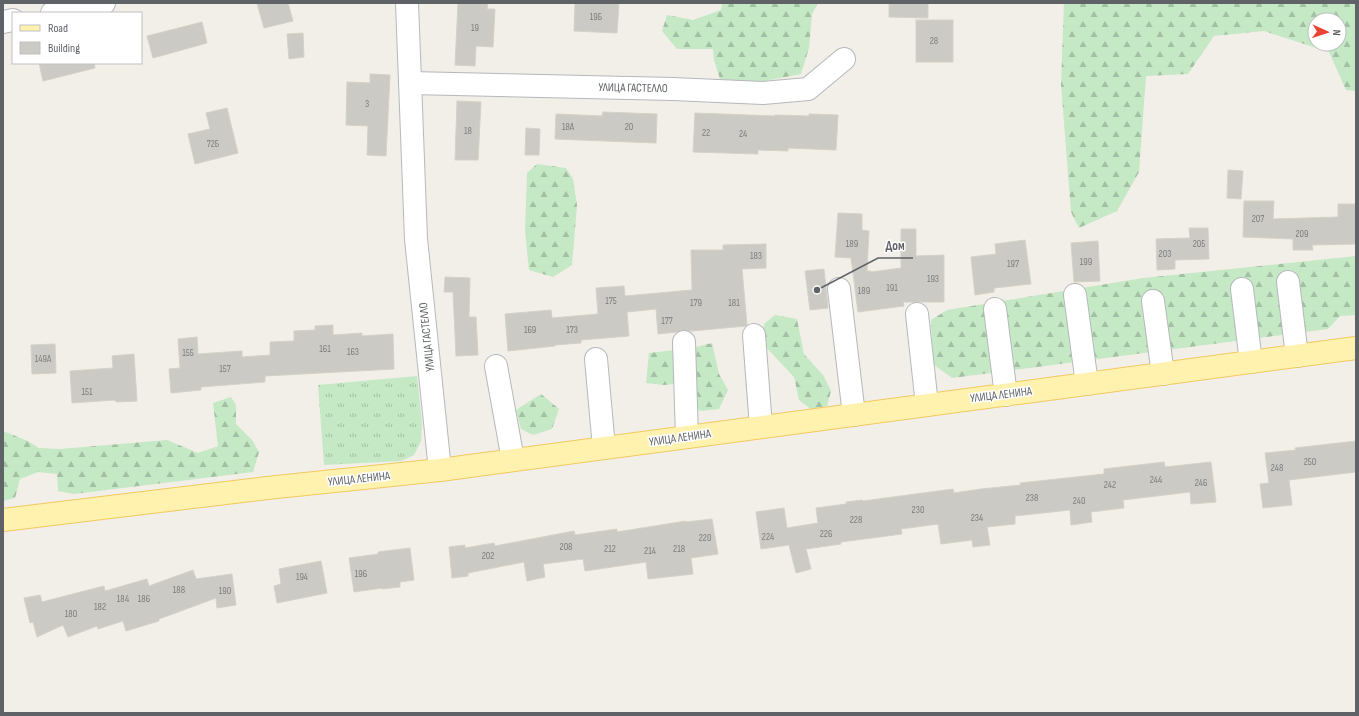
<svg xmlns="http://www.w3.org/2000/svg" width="1359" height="716" font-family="'Sofia Sans Condensed',sans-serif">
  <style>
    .grass { fill: url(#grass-tufts) }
    .forest { fill: url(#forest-firs); fill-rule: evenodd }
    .building { fill: #cccac5; stroke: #d6d1c6 }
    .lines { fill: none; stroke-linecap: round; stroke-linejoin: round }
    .minor-casing { stroke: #b5b8bc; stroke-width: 24 }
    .major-casing { stroke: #f2c960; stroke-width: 24 }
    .minor { stroke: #fff; stroke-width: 22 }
    .major { stroke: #fff2af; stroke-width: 22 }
    .labels { text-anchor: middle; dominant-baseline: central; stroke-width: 3; stroke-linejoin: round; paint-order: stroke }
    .number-label { font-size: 10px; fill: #7a7d7f }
    .street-label { font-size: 12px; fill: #5f6368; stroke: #fff }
    .leader { fill: none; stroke: #5f6368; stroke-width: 1.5 }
    .callout-dot { fill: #5f6368; stroke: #fff; stroke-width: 1.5 }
    .callout-label { font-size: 13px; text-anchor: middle; font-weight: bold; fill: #5f6368; stroke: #fff; stroke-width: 3; stroke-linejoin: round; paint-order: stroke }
  </style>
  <defs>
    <pattern id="grass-tufts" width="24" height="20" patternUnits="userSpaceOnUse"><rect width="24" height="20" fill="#c5e8c5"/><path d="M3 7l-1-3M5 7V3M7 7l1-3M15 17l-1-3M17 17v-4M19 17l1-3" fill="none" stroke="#a3c0a4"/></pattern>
    <pattern id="forest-firs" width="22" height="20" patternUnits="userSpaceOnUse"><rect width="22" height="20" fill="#c5e8c5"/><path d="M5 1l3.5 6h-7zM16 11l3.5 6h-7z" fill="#a3c0a4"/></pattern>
  </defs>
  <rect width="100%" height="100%" fill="#f1efe8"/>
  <!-- grass -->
  <polygon class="grass" points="417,376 422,423 421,441 414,455 401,461 324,465 318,385"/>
  <!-- forest -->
  <g class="forest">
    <polygon points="722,3 818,3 812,14 809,48 801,74 749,84 720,79 714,60 713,49 677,49 662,31 667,15 693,20 721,10"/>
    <path d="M1064,3H1356V91L1346,90L1329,52L1264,31L1214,36L1188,74L1146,76L1139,172L1117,211L1079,228L1071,212L1061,84ZM1315,20H1339V44H1315Z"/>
    <polygon points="537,164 566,168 573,179 577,205 572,265 553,277 529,270 525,231 527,173"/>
    <polygon points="1356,256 1356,315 1340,316 1328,329 952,378 933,364 931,320 947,310 1143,278"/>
    <polygon points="775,315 797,319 804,354 823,375 831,391 827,406 811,409 799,400 794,377 762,343 764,324"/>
    <polygon points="712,343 719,374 728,390 719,409 700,411 692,401 694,382 664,385 646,383 649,353 692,348"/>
    <polygon points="541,394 559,409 552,429 533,435 521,429 516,410"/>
    <polygon points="231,397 236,405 236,424 252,440 259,452 253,472 74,494 58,491 57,474 38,472 20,479 15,498 3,501 3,431 28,441 39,448 60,449 167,440 198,453 218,446 213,403"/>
  </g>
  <!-- building -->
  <g class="building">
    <polygon points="257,3 288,3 293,21 264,28"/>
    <polygon points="458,3 488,3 487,9 495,9 493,47 476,46 475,66 455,65"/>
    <polygon points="575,3 619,3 617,33 574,31"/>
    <polygon points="889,3 928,3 928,18 889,17"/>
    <rect x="916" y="20" width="37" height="42"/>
    <polygon points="202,22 207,43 153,58 147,36"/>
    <polygon points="303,33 304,57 289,59 287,34"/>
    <polygon points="39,63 94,63 95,68 43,81"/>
    <polygon points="370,74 390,75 386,156 367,155 368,126 346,125 347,82 370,83"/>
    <polygon points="457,101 481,102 478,160 455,160"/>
    <polygon points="227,108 238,153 195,164 188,134 210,129 206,113"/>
    <polygon points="603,112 657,114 656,143 555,139 556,114 602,116"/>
    <polygon points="695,113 775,116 775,115 809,116 809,114 838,115 836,150 788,148 788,151 758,150 758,154 693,152"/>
    <polygon points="526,128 540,129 539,155 525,155"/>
    <polygon points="1228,170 1243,171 1241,199 1227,198"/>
    <polygon points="1244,201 1274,201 1273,219 1338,217 1338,204 1356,204 1356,244 1312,245 1313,250 1293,250 1293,239 1243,237"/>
    <polygon points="838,213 862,214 862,230 869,231 867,271 871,271 871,272 901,268 901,229 916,229 916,256 944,255 944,302 903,302 904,306 858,312 851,258 835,257"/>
    <polygon points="1189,228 1208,228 1209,259 1175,260 1175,269 1157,270 1156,239 1190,238"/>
    <polygon points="1025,240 1031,284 994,288 994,292 975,295 971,257 996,254 995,244"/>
    <polygon points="1098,241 1100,281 1074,282 1071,243"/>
    <polygon points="766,244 766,268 742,269 747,325 746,326 692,331 683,330 677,332 658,334 656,309 627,312 629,336 581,340 581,343 555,345 555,346 508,351 505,314 551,310 552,318 598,314 596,288 624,286 625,296 692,290 691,250 723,250 723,245"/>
    <polygon points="824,269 828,308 810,310 805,271"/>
    <polygon points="445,277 470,278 469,317 476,317 478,355 456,356 453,292 444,292"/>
    <polygon points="333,325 333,335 362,333 362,336 393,334 394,369 265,376 265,382 201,387 201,390 171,393 169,369 180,368 178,339 197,337 198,354 242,351 242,357 270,355 270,342 294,341 294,331 315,330 315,326"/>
    <polygon points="55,344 56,373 32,374 31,345"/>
    <polygon points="134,354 137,401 116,402 115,400 72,403 70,371 113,368 112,356"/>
    <polygon points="1356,441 1356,472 1289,480 1292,505 1263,508 1260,484 1269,483 1265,453 1296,450 1295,448"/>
    <polygon points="1164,462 1165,467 1211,462 1216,502 1191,504 1190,492 1123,500 1124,508 1091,512 1092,522 1071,525 1070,510 1015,516 1015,524 987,527 990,545 973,547 972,540 941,544 938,524 901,529 902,534 841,542 841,544 806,549 811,569 796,573 789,545 761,549 756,512 784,508 787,528 818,523 816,508 846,504 846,502 862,500 863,501 953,489 954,493 981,489 1021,485 1020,483 1104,474 1104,469"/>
    <polygon points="712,519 718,554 691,558 693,574 648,579 646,562 585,571 583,559 543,564 545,577 527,581 524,562 468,573 468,576 452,578 449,547 465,545 465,548 494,543 495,546 574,531 575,535 617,529 617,532 686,521 686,522"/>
    <polygon points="410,548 414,580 400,582 400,587 382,589 382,588 354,592 349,558 378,554 378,552"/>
    <polygon points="321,561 327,593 277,603 274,586 281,584 279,569"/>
    <polygon points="193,570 196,579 232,574 236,605 217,608 216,598 159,619 159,621 126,631 123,621 98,629 97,626 68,637 63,625 37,637 33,622 30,623 24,598 40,595 42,602 104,586 105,591 147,579 149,586"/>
  </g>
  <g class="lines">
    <!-- minor casing -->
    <g class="minor-casing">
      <g id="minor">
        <polyline points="407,3 416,239 440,470"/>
        <polyline points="52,13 104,3"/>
        <polyline points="3,22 13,20"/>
        <polyline points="410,83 673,89 763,93 808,89 844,59"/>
        <polyline points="1288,282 1297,356"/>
        <polyline points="839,289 854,415"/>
        <polyline points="1242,289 1251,362"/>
        <polyline points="1075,295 1087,384"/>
        <polyline points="1153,301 1163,374"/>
        <polyline points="995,309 1006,395"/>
        <polyline points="917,314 927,405"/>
        <polyline points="754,335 761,427"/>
        <polyline points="684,342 687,437"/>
        <polyline points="596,359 604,448"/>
        <polyline points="496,366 513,460"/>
      </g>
    </g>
    <!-- major casing -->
    <g class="major-casing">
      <polyline id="major" points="3,520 267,488 440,470 1356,348"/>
    </g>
    <!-- minor -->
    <use href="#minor" class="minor"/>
    <!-- major -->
    <use href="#major" class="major"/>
  </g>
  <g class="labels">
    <!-- number labels -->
    <g class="number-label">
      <text x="596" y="17">19Б</text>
      <text x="475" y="28">19</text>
      <text x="934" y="41">28</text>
      <text x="367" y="104">3</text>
      <text x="568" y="127">18А</text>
      <text x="629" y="127">20</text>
      <text x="468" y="131">18</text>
      <text x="706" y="133">22</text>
      <text x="743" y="134">24</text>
      <text x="213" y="144">72Б</text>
      <text x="1258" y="219">207</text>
      <text x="1302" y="234">209</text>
      <text x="852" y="244">189</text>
      <text x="1199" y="244">205</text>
      <text x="1165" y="254">203</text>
      <text x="756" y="256">183</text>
      <text x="1086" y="262">199</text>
      <text x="1013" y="264">197</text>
      <text x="933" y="279">193</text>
      <text x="892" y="288">191</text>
      <text x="864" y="291">189</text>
      <text x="611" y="301">175</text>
      <text x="696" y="303">179</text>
      <text x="734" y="303">181</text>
      <text x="667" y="321">177</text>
      <text x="530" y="330">169</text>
      <text x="572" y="330">173</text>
      <text x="325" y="349">161</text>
      <text x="353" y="352">163</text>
      <text x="188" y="353">155</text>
      <text x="43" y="359">149А</text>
      <text x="225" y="369">157</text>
      <text x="87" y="392">151</text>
      <text x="1310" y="462">250</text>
      <text x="1277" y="468">248</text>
      <text x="1156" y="480">244</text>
      <text x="1201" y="483">246</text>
      <text x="1110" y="485">242</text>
      <text x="1032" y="498">238</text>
      <text x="1079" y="501">240</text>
      <text x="918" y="510">230</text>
      <text x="977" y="518">234</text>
      <text x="856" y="520">228</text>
      <text x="826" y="534">226</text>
      <text x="768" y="537">224</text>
      <text x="705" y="538">220</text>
      <text x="566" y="547">208</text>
      <text x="610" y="549">212</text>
      <text x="679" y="549">218</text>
      <text x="650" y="551">214</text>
      <text x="488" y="556">202</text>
      <text x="361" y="574">196</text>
      <text x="302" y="577">194</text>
      <text x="179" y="590">188</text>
      <text x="225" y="591">190</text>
      <text x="123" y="599">184</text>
      <text x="144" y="599">186</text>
      <text x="100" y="607">182</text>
      <text x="71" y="614">180</text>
    </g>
    <!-- street labels -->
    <g class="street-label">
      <text transform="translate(633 88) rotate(1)">УЛИЦА ГАСТЕЛЛО</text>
      <text transform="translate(427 337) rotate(-96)">УЛИЦА ГАСТЕЛЛО</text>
      <text transform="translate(1001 395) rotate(-7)">УЛИЦА ЛЕНИНА</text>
      <text transform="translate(680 438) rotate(-8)">УЛИЦА ЛЕНИНА</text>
      <text transform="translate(359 479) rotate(-6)">УЛИЦА ЛЕНИНА</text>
    </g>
  </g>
  <!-- callouts -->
  <path class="leader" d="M817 290L878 258H913"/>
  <circle class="callout-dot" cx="817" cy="290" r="4"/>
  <g class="callout-label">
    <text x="895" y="250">Дом</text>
  </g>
  <!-- border -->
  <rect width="1359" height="716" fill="none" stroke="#5f6368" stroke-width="8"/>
  <!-- legend -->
  <rect x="12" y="12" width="130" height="52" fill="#ffffff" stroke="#bfc1c3"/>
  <rect x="20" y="25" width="20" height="6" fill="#fff2af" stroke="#bfc1c3"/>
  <text x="48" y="32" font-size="12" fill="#5f6368">Road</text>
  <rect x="20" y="42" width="20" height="12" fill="#cccac5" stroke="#bfc1c3"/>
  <text x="48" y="52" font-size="12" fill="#5f6368">Building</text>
  <!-- north arrow -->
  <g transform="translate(1327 32) rotate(93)"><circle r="19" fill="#ffffff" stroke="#bfc1c3"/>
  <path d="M0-3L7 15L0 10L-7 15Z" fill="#ea4335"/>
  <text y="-6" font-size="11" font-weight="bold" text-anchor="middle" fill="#5f6368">N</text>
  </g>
</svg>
